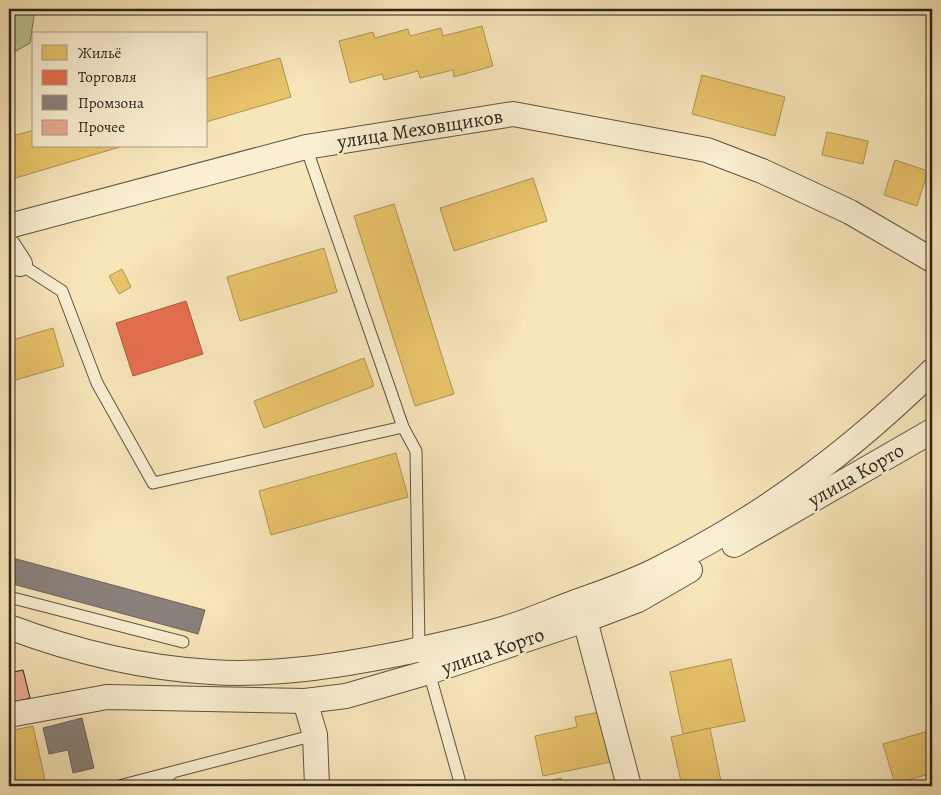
<svg xmlns="http://www.w3.org/2000/svg" width="941" height="795" font-family="Alegreya,serif">
  <style>
    .green { fill: #b9c692; stroke: #737457 }
    .homes { fill: #e9c46a; stroke: #b19353 }
    .shops { fill: #e76f51; stroke: #af5841 }
    .industry { fill: #8a817c; stroke: #6e645f }
    .building { fill: #eaab92; stroke: #2d221c }
    .lines { fill: none; stroke-linecap: round; stroke-linejoin: round }
    .lane-casing { stroke: #605344; stroke-width: 13 }
    .street-casing { stroke: #605344; stroke-width: 26 }
    .lane { stroke: #faefd2; stroke-width: 11 }
    .street { stroke: #faefd2; stroke-width: 24 }
    .labels { text-anchor: middle; dominant-baseline: central; stroke-width: 5; stroke-linejoin: round; paint-order: stroke }
    .street-label { font-size: 20px; fill: #2d221c; stroke: #faefd2 }
  </style>
  <rect width="100%" height="100%" fill="#f7e6ba"/>
  <filter id="stains"><feTurbulence type="fractalNoise" baseFrequency=".004" numOctaves="4"/><feColorMatrix values="0 0 0 0 .2 0 0 0 0 .09 0 0 0 0 .02 0 0 0 .5 -.17"/></filter>
  <radialGradient id="worn" r=".72"><stop offset=".6" stop-color="#630" stop-opacity="0"/><stop offset="1" stop-color="#630" stop-opacity=".3"/></radialGradient>
  <!-- green -->
  <polygon class="green" points="9,9 35,9 30,43 9,55"/>
  <!-- homes -->
  <g class="homes">
    <polygon points="482,26 493,66 454,77 453,70 420,78 418,71 384,80 382,74 350,83 339,41 373,32 375,38 408,29 410,36 441,28 443,36"/>
    <polygon points="280,58 291,97 206,122 206,79"/>
    <polygon points="702,75 785,97 775,136 692,114"/>
    <polygon points="34,130 34,146 123,146 9,180 9,137"/>
    <polygon points="827,132 868,141 863,164 822,155"/>
    <polygon points="895,160 928,171 917,206 884,195"/>
    <polygon points="533,178 547,221 454,251 440,208"/>
    <polygon points="394,204 454,394 415,406 354,216"/>
    <polygon points="324,248 337,292 240,321 227,277"/>
    <polygon points="122,269 131,287 119,294 109,276"/>
    <polygon points="53,328 64,366 9,382 9,341"/>
    <polygon points="364,358 374,386 264,428 254,401"/>
    <polygon points="396,453 408,497 271,535 259,491"/>
    <polygon points="731,659 745,721 683,734 670,672"/>
    <polygon points="614,709 625,759 543,776 535,736 577,727 575,717"/>
    <polygon points="33,726 46,784 9,786 9,731"/>
    <polygon points="710,728 722,786 682,786 671,737"/>
    <polygon points="932,730 932,773 895,784 883,744"/>
    <polygon points="561,778 562,786 526,786"/>
  </g>
  <!-- shops -->
  <polygon class="shops" points="186,301 203,354 133,376 116,323"/>
  <!-- industry -->
  <g class="industry">
    <polygon points="9,557 205,610 198,634 9,583"/>
    <polygon points="82,718 94,768 73,773 68,750 49,754 43,728"/>
  </g>
  <!-- building -->
  <polygon class="building" points="23,670 30,698 9,704 9,673"/>
  <g class="lines">
    <!-- lane casing -->
    <g class="lane-casing">
      <g id="lane">
        <polyline points="306,147 403,427 416,451 419,649 429,672 461,786"/>
        <polyline points="20,264 62,291 97,383 153,483 403,427"/>
        <polyline points="9,597 183,642"/>
        <polyline points="119,786 315,735"/>
        <polyline points="156,786 171,774"/>
      </g>
    </g>
    <!-- street casing -->
    <g class="street-casing">
      <g id="street">
        <polyline points="9,226 306,147 513,114 707,150 762,171 850,212 932,260"/>
        <polyline points="9,247 20,264"/>
        <polyline points="734,545 932,431"/>
        <polyline points="585,620 629,786"/>
        <path d="M9,627C73,651 142,668 211,672C273,676 337,666 398,654C434,646 471,639 506,628C529,621 551,611 573,603C603,592 634,582 662,567C762,517 853,449 932,371"/>
        <polyline points="305,701 315,735 317,786"/>
        <polyline points="9,715 107,697 305,701 346,696 429,672 585,620 638,600 690,570"/>
      </g>
    </g>
    <!-- lane -->
    <use href="#lane" class="lane"/>
    <!-- street -->
    <use href="#street" class="street"/>
  </g>
  <g class="labels">
    <!-- street labels -->
    <g class="street-label">
      <text transform="translate(420 129) rotate(-9)">улица Меховщиков</text>
      <text transform="translate(856 475) rotate(-30)">улица Корто</text>
      <text transform="translate(493 651) rotate(-19)">улица Корто</text>
    </g>
  </g>
  <!-- margin -->
  <rect width="941" height="795" fill="none" stroke="#f7e6ba" stroke-width="30"/>
  <rect x="10" y="10" width="921" height="775" fill="none" stroke="#2d221c" stroke-width="2.5"/>
  <rect x="15" y="15" width="911" height="765" fill="none" stroke="#2d221c"/>
  <!-- legend -->
  <rect x="32" y="32" width="175" height="115" fill="#faefd2" stroke="#a89d89"/>
  <rect x="42" y="45" width="25" height="15" fill="#e9c46a" stroke="#a89d89"/>
  <text x="78" y="58" font-size="15" fill="#2d221c">Жильё</text>
  <rect x="42" y="70" width="25" height="15" fill="#e76f51" stroke="#a89d89"/>
  <text x="78" y="82" font-size="15" fill="#2d221c">Торговля</text>
  <rect x="42" y="95" width="25" height="15" fill="#8a817c" stroke="#a89d89"/>
  <text x="78" y="108" font-size="15" fill="#2d221c">Промзона</text>
  <rect x="42" y="120" width="25" height="15" fill="#eaab92" stroke="#a89d89"/>
  <text x="78" y="132" font-size="15" fill="#2d221c">Прочее</text>
  <rect width="100%" height="100%" filter="url(#stains)"/>
  <rect width="100%" height="100%" fill="url(#worn)"/>
</svg>
